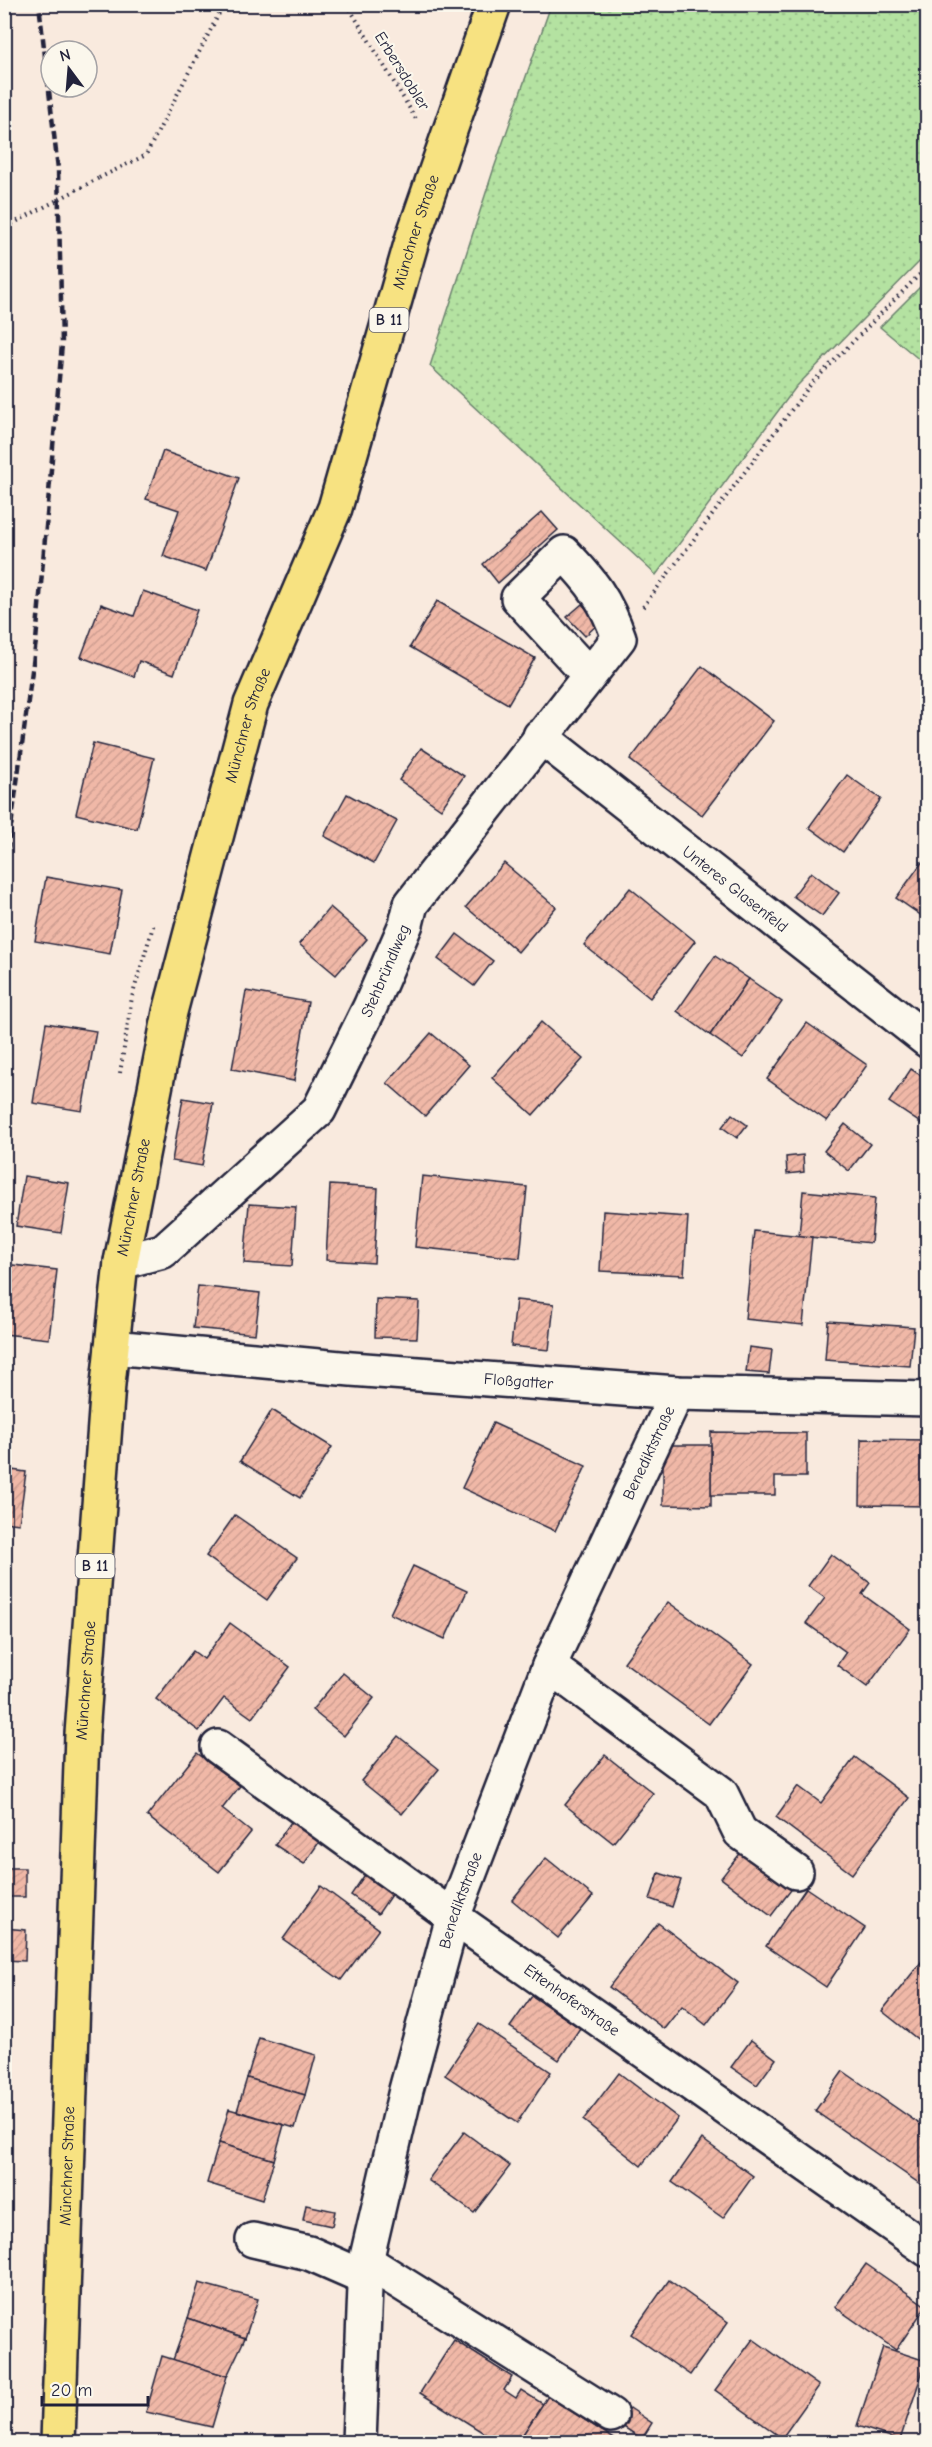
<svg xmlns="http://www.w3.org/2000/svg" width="932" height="2447" font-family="'Comic Neue',sans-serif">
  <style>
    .grass { fill: url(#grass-dots); stroke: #6b826e; stroke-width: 1.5 }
    .building { fill: url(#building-hatch); stroke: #22223b; stroke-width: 1.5 }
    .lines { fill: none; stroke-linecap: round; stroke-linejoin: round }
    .minor-casing { stroke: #22223b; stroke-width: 38 }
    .major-casing { stroke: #22223b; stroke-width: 38 }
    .path { stroke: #22223b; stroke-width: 4; stroke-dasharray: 1.5 4.5; stroke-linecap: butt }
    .minor { stroke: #fbf7ec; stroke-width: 33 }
    .major { stroke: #f7e281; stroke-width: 33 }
    .rail { stroke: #22223b; stroke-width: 4.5; stroke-dasharray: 9 4.5; stroke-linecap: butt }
    .path-bridge { stroke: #22223b; stroke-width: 4; stroke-dasharray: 1.5 4.5; stroke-linecap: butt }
    .labels { text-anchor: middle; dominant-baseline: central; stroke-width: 4.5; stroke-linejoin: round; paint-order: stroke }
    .shield { fill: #fbf7ec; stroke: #636270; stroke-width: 1.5 }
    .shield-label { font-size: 15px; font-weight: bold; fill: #22223b }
    .street-label { font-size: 16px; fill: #22223b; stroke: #fbf7ec }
  </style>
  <defs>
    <pattern id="grass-dots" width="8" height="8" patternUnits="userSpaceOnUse" patternTransform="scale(1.5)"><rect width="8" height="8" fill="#b4e2a1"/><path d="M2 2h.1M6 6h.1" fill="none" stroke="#9ac28c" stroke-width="1.8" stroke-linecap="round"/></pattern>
    <pattern id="building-hatch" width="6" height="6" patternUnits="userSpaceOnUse" patternTransform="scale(1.5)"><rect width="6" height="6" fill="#f0b8a7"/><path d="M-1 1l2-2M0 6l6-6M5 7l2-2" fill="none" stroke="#ce9e91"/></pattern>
  </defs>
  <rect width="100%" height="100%" fill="#f9eade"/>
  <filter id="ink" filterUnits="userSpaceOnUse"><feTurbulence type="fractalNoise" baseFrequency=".0167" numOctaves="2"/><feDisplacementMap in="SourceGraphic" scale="12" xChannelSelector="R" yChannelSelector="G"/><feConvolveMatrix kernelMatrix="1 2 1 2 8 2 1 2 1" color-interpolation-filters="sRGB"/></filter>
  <g filter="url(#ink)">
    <!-- grass -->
    <g class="grass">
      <polygon points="551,5 927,5 927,254 796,387 656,575 430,366 493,171"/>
      <polygon points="927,280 927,366 880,327"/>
    </g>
    <!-- building -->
    <g class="building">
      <polygon points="163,451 239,478 206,571 163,556 179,510 146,499"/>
      <polygon points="542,512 558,530 498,583 483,564"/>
      <polygon points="143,591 197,610 174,674 139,661 134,677 81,657 101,604 134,616"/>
      <polygon points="437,601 535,658 508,704 410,647"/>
      <polygon points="582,604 599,623 585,636 567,617"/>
      <polygon points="702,666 774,721 702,815 630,760"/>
      <polygon points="93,743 154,758 137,829 76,814"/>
      <polygon points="421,748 464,776 441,809 399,780"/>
      <polygon points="847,775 881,799 843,852 809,827"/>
      <polygon points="347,794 397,821 374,863 324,836"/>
      <polygon points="928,854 928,920 896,898"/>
      <polygon points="504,863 556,907 518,952 466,907"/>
      <polygon points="811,872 839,893 822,916 793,896"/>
      <polygon points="46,877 122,890 110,954 35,941"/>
      <polygon points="630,888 695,941 650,998 584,945"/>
      <polygon points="330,907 367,939 336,975 299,944"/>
      <polygon points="457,934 493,961 474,986 438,959"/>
      <polygon points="715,956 749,979 710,1035 677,1011"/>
      <polygon points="749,979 782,1002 743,1058 710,1035"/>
      <polygon points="246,991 308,1002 294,1081 232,1069"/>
      <polygon points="541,1022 583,1059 533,1115 492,1078"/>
      <polygon points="46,1023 96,1031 82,1111 33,1103"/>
      <polygon points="807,1023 867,1065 827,1121 767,1079"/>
      <polygon points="431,1033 469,1065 425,1116 387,1083"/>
      <polygon points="911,1069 928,1080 928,1128 889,1102"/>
      <polygon points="183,1098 213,1103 202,1166 172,1161"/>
      <polygon points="732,1114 747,1125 737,1138 722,1127"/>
      <polygon points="845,1124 870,1144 849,1171 824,1151"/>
      <polygon points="803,1155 804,1172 787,1174 786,1157"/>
      <polygon points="24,1176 69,1183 61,1233 16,1226"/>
      <polygon points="422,1176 527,1187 520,1258 415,1247"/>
      <polygon points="330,1185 378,1188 374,1263 326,1260"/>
      <polygon points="803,1191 875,1198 871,1243 799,1236"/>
      <polygon points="249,1204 296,1207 292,1266 244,1263"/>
      <polygon points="603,1211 688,1217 684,1275 600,1271"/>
      <polygon points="754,1231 812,1237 803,1325 745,1319"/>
      <polygon points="4,1264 57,1270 49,1339 4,1334"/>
      <polygon points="198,1286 260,1293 255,1334 193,1328"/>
      <polygon points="376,1299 419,1301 417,1338 375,1337"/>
      <polygon points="516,1300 554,1304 549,1350 511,1346"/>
      <polygon points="828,1321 914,1327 910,1366 825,1360"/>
      <polygon points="749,1347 772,1350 769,1374 746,1372"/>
      <polygon points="272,1410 332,1447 300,1498 240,1461"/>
      <polygon points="493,1423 586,1466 555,1531 462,1488"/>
      <polygon points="711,1432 806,1433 806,1477 775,1477 775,1495 711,1495"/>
      <polygon points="861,1439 928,1440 928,1506 860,1505"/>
      <polygon points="663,1445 711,1445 711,1506 663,1505"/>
      <polygon points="4,1469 26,1472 19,1524 4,1522"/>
      <polygon points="235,1515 297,1558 267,1600 206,1556"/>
      <polygon points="831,1554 870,1583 862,1594 910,1629 867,1687 837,1665 846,1652 806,1623 825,1598 808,1586"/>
      <polygon points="413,1566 467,1591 445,1639 390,1614"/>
      <polygon points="668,1602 753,1664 709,1724 624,1662"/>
      <polygon points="230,1623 290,1667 252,1718 224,1698 199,1731 156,1699 193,1651 204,1659"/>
      <polygon points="343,1673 374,1698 344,1736 312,1710"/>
      <polygon points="398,1736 439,1769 402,1814 361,1781"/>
      <polygon points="197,1753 240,1786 222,1809 251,1832 219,1872 147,1816"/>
      <polygon points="605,1755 653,1793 613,1843 565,1805"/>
      <polygon points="855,1757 909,1798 852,1874 776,1817 798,1786 821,1803"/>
      <polygon points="293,1819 322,1838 304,1864 275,1845"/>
      <polygon points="742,1851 791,1890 771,1916 721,1878"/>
      <polygon points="546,1858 593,1896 558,1938 512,1900"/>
      <rect x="4" y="1868" width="21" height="29"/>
      <polygon points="368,1870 395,1889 378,1914 351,1895"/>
      <polygon points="659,1873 681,1880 672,1907 650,1899"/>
      <polygon points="321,1886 379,1929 341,1980 283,1939"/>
      <polygon points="806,1888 865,1928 826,1987 766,1946"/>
      <polygon points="658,1923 738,1983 706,2025 682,2006 664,2029 609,1987"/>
      <polygon points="4,1928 26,1930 25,1961 4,1960"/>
      <polygon points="922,1961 928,1965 928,2042 925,2045 882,2011"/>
      <polygon points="532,1996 580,2028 559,2060 510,2027"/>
      <polygon points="479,2024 551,2072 517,2123 445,2075"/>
      <polygon points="259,2038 316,2055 305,2095 247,2078"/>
      <polygon points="751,2040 776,2059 757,2085 731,2067"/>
      <polygon points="843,2071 928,2130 928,2180 923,2186 815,2111"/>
      <polygon points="619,2073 678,2118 641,2166 583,2120"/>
      <polygon points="247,2078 305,2095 295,2128 237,2111"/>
      <polygon points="229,2109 284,2125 274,2160 219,2143"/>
      <polygon points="464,2132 510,2166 474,2213 428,2180"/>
      <polygon points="702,2139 753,2176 723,2218 672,2182"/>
      <polygon points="219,2143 274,2160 262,2200 207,2183"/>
      <polygon points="306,2205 335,2211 332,2226 303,2220"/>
      <polygon points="866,2264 926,2306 896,2350 835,2307"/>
      <polygon points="669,2280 728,2322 690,2375 631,2334"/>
      <polygon points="199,2283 258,2299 245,2338 188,2318"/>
      <polygon points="188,2318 245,2338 227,2376 173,2360"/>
      <polygon points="753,2339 819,2386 782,2438 715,2390"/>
      <polygon points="454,2340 512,2377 504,2390 516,2398 521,2390 543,2404 518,2442 498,2442 420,2393"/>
      <polygon points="883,2347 926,2361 900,2440 857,2426"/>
      <polygon points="162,2356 227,2376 212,2427 146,2412"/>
      <polygon points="548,2396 619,2442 518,2442"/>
      <polygon points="630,2408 652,2423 642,2439 619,2424"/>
    </g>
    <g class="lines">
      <!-- minor casing -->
      <g class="minor-casing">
        <g id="minor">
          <path id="s1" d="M540,736L928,1041"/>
          <path id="s2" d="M121,1262L163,1251L319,1110L370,1007L406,924L411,904L619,638C606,600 592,582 564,553L518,598L588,674"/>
          <path id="s3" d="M112,1347L351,1369L677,1393L928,1399"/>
          <polyline points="549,1666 721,1793 740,1832 796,1872"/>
          <path id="s4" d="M218,1747L453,1917L928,2250"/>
          <polyline points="253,2240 309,2253 364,2277"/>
          <polyline points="366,2261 611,2415"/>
          <path id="s5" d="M359,2442L366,2261L406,2090L453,1917L549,1666L677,1393"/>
        </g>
      </g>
      <!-- major casing -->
      <g class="major-casing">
        <g id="major">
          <path id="s6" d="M58,2442L82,1734L108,1384L121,1262L170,1012L251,704L335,508L413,237L494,4"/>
        </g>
      </g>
      <!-- path -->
      <g class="path">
        <polyline points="347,4 416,119"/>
        <polyline points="99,178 146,155 224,4"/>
        <polyline points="4,229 12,224"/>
        <polyline points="643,607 811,384 928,266"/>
        <polyline points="120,1073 132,997 154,923"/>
      </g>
      <!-- minor -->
      <use href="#minor" class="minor"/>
      <!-- major -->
      <use href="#major" class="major"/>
      <!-- rail -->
      <polyline class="rail" points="4,879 36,641 62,344 58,169 39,4"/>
      <!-- path-bridge -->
      <polyline class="path-bridge" points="12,224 99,178"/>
    </g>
  </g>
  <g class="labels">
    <!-- shield labels -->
    <g class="shield">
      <rect x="369.5" y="308" width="39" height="24" rx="4.5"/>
      <rect x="75.5" y="1554" width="39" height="24" rx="4.5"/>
    </g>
    <g class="shield-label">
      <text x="389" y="320">B 11</text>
      <text x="95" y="1566">B 11</text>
    </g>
    <!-- street labels -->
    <g class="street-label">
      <text transform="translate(402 71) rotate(58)">Erbersdobler</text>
      <text stroke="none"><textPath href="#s6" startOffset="2256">Münchner Straße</textPath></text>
      <text stroke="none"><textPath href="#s6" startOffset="1734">Münchner Straße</textPath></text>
      <text stroke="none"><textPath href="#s1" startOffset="248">Unteres Glasenfeld</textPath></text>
      <text stroke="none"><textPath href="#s2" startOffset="408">Stehbründlweg</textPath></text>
      <text stroke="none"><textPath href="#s6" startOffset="1248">Münchner Straße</textPath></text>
      <text stroke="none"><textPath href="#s3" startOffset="408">Floßgatter</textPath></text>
      <text stroke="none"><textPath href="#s5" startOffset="1040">Benediktstraße</textPath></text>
      <text stroke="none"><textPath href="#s6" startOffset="762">Münchner Straße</textPath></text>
      <text stroke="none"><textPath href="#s5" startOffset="554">Benediktstraße</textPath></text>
      <text stroke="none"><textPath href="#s4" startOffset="435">Ettenhoferstraße</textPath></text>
      <text stroke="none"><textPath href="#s6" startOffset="276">Münchner Straße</textPath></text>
    </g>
  </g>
  <!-- margin -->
  <rect width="932" height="2447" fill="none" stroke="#fbf7ec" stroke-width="24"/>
  <rect x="12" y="12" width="908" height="2423" fill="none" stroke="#22223b" stroke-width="2" filter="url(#ink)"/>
  <!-- north arrow -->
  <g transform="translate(69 69) rotate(344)"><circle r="28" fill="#fbf7ec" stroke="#a4a2a5" stroke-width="1.5"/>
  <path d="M0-4.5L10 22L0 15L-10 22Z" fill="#22223b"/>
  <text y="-9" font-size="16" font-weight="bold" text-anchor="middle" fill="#22223b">N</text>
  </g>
  <!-- scale -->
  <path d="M42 2396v9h106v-9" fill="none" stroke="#22223b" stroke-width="3"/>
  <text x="51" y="2396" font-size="18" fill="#22223b" stroke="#fbf7ec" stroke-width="4.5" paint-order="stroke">20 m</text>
</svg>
